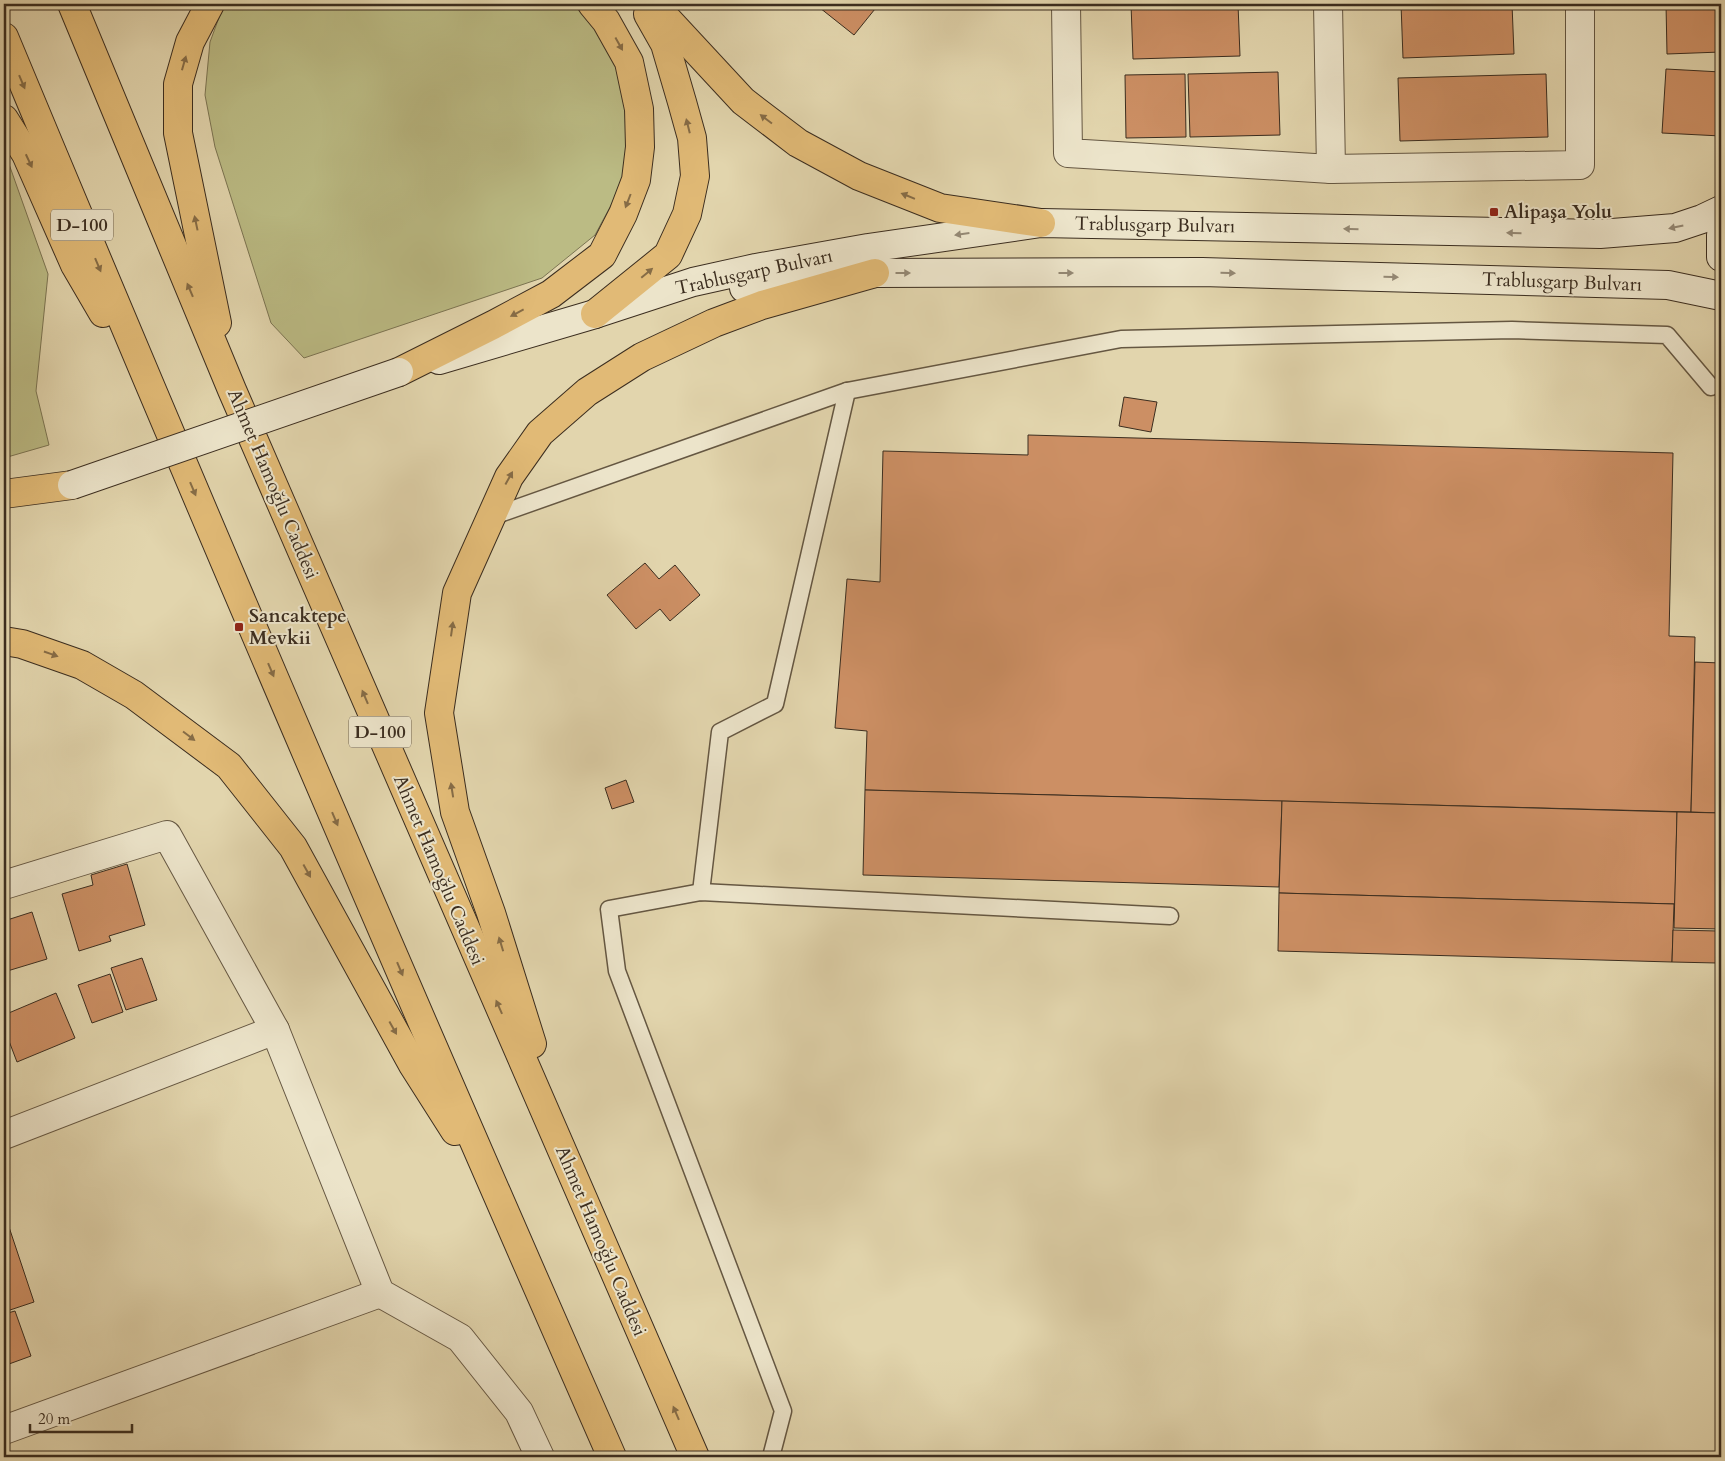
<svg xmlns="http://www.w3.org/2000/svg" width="1725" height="1461" font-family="Cardo,serif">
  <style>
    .green { fill: #bbbb84; stroke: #7b7452 }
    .building { fill: #cc8f64; stroke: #3b2d1f }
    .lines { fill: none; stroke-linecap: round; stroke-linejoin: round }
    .lane-casing { stroke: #655742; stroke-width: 19 }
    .street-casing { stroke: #655742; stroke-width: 30 }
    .secondary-casing { stroke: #3b2d1f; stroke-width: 30 }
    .highway-casing { stroke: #3b2d1f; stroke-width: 30 }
    .lane { stroke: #ece4ca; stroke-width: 16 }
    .street { stroke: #ece4ca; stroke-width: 28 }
    .secondary { stroke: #ece4ca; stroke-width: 28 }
    .highway { stroke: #e1ba76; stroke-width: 28 }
    .secondary-bridge-casing { stroke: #3b2d1f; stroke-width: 30; stroke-linecap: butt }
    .secondary-bridge { stroke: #ece4ca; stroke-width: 28 }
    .oneway { fill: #866c46 }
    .oneway2 { fill: #948874 }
    .poi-dot { fill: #8f2418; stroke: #ece4ca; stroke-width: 2 }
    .labels { text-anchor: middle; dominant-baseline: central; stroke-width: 4; stroke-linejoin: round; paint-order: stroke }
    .shield { fill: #ece4ca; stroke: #706452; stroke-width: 1 }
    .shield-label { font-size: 18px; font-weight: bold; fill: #3b2d1f }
    .poi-label { font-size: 19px; font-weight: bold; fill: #3b2d1f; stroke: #ece4ca; text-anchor: start }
    .street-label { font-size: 19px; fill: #3b2d1f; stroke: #ece4ca }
  </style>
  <rect width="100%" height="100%" fill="#e2d5ad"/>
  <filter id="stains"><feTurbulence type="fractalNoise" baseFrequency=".004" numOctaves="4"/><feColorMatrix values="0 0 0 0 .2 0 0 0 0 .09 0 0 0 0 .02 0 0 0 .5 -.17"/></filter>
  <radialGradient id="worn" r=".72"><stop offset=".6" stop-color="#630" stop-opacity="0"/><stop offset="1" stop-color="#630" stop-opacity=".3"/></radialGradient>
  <!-- green -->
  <g class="green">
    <polygon points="224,4 583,4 617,51 634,126 624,181 595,235 542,278 304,358 271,323 215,147 205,95 210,42"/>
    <polygon points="4,150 48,274 36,391 49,445 4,458"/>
  </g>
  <!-- building -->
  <g class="building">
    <polygon points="815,4 879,4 854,35"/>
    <polygon points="1131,4 1238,4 1240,56 1133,59"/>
    <polygon points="1401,4 1512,4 1514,54 1403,58"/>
    <polygon points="1666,4 1721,4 1721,52 1667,54"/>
    <polygon points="1666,69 1721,72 1721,136 1662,133"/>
    <polygon points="1278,72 1280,135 1190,137 1188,74"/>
    <polygon points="1185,74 1186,137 1126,138 1125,75"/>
    <polygon points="1546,74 1548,137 1400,141 1398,78"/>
    <polygon points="1124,397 1157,402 1151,432 1119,426"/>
    <polygon points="1028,435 1673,453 1669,636 1695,637 1691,812 865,790 867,731 835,728 847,579 880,582 883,451 1028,455"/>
    <polygon points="645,563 659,579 675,565 700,595 670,621 660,609 636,629 607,595"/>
    <polygon points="1695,662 1721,663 1721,813 1691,812"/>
    <polygon points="626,780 634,802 612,809 605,788"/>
    <polygon points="865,790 1282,801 1279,887 863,875"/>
    <polygon points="1282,801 1677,812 1675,904 1279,893"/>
    <polygon points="1677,812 1721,813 1721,929 1674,928"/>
    <polygon points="127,864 145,925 109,936 111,941 79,951 62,894 93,885 91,875"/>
    <polygon points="1279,893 1674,904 1672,962 1278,951"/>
    <polygon points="32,912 47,959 4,972 4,921"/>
    <polygon points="1673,930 1718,931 1717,963 1672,962"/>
    <polygon points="142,958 157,1000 126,1010 111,968"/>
    <polygon points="110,974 123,1012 92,1023 78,985"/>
    <polygon points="56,993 75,1038 17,1062 4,1028 4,1015"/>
    <polygon points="8,1224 34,1302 4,1312 4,1225"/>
    <polygon points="15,1311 31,1356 9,1364 4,1348 4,1314"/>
  </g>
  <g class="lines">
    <!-- lane casing -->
    <g class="lane-casing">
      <g id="lane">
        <polyline points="491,517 847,391 1121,339 1512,330 1667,335 1711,387"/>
        <polyline points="701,892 720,732 775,704 847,391"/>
        <polyline points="771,1457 783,1411 617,971 609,909 701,892 1170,916"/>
      </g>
    </g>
    <!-- street casing -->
    <g class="street-casing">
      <g id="street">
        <polyline points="1066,4 1068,153 1331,169 1580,165 1580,4"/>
        <polyline points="1328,4 1331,169"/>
        <polyline points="4,885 167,835 275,1030 380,1293 460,1338 519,1412 540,1457"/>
        <polyline points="4,1135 275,1030"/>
        <polyline points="4,1430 380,1293"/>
      </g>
    </g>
    <!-- secondary casing -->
    <g class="secondary-casing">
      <g id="secondary">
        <polyline points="1721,235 1721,257"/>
        <polyline points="744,288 875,273 1202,272 1668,285 1721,296"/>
        <polyline points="439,360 595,314 693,282 756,268 868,248 1041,223 1600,234 1675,228 1702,219 1721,210"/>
      </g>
    </g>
    <!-- highway casing -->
    <g class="highway-casing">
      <g id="highway">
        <polyline points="72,4 232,390 695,1457"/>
        <polyline points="210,4 190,42 178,84 178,133 217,323"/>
        <polyline points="653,4 743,101 798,143 859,176 940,208 1041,223"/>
        <path d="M4,37C202,513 405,986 612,1457"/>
        <polyline points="4,119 26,154 75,265 103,313"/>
        <polyline points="595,314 668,255 687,214 695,176 692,138 682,102 665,44 648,14"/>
        <polyline points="399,372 493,325 551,294 602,255 623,214 636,180 640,147 639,109 629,62 606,21 592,4"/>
        <polyline points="4,494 72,485"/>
        <polyline points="4,641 22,644 82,665 134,695 229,766 293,847 413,1065 455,1131"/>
        <polyline points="532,1044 491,913 455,812 439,713 457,593 509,477 540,433 587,392 642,357 714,323 762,305 875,273"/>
      </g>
    </g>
    <!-- lane -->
    <use href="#lane" class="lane"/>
    <!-- street -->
    <use href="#street" class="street"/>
    <!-- secondary -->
    <use href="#secondary" class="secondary"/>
    <!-- highway -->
    <use href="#highway" class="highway"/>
    <!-- secondary-bridge casing -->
    <g class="secondary-bridge-casing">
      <polyline id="secondary-bridge" points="72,485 399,372"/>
    </g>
    <!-- secondary-bridge -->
    <use href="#secondary-bridge" class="secondary-bridge"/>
  </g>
  <!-- one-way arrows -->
  <defs><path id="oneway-solid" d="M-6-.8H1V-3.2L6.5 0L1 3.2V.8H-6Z" transform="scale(1.25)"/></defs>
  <g class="oneway">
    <use href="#oneway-solid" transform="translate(619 44) rotate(61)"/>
    <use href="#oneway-solid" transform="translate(184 63) rotate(-74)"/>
    <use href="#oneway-solid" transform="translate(22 82) rotate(67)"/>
    <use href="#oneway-solid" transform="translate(766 119) rotate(-143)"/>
    <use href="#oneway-solid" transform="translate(688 126) rotate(-104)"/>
    <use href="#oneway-solid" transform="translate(29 161) rotate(65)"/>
    <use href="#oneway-solid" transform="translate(908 196) rotate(-158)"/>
    <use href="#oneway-solid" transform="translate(628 201) rotate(111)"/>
    <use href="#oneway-solid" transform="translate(196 223) rotate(-102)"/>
    <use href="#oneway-solid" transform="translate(98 265) rotate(67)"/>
    <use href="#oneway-solid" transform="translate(647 273) rotate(-40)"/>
    <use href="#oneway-solid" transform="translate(190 290) rotate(-113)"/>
    <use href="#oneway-solid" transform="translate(517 313) rotate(152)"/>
    <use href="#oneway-solid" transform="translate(509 478) rotate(-61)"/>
    <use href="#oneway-solid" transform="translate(193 489) rotate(67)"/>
    <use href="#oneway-solid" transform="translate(452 629) rotate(-82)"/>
    <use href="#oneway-solid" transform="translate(51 654) rotate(19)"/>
    <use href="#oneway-solid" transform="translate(271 670) rotate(67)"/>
    <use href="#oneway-solid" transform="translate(365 697) rotate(-113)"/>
    <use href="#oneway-solid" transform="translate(189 736) rotate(37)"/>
    <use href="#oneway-solid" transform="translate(452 790) rotate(-99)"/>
    <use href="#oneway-solid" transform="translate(335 819) rotate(67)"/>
    <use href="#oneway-solid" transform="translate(307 871) rotate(61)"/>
    <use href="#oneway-solid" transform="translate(501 944) rotate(-107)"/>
    <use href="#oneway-solid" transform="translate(400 969) rotate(67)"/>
    <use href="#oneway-solid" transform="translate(499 1007) rotate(-114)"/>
    <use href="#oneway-solid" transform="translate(393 1028) rotate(61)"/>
    <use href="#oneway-solid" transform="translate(676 1413) rotate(-113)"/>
  </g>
  <g class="oneway2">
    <use href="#oneway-solid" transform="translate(1676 227) rotate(168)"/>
    <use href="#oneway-solid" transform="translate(1351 229) rotate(-179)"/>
    <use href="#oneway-solid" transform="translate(1514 233) rotate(-179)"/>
    <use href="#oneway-solid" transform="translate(962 234) rotate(172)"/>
    <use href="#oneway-solid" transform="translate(903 273)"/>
    <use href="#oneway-solid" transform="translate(1066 273)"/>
    <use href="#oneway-solid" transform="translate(1228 273) rotate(2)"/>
    <use href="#oneway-solid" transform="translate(1391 277) rotate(2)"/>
  </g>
  <!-- markers -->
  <g class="poi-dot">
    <rect x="1489" y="207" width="10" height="10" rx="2.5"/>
    <rect x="234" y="622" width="10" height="10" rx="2.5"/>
  </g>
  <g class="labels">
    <!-- shield labels -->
    <g class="shield">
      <rect x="51" y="209.5" width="62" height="31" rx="4"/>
      <rect x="349" y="716.5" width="62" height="31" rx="4"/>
    </g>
    <g class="shield-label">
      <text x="82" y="225">D-100</text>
      <text x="380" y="732">D-100</text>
    </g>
    <!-- poi labels -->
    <g class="poi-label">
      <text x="1504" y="212">Alipaşa Yolu</text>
      <text x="249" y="616">Sancaktepe<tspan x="249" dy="22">Mevkii</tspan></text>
    </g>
    <!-- street labels -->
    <g class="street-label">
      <text transform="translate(1155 225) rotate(1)">Trablusgarp Bulvarı</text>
      <text transform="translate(754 272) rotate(-12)">Trablusgarp Bulvarı</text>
      <text transform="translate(1562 282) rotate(2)">Trablusgarp Bulvarı</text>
      <text transform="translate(273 484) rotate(67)">Ahmet Hamoğlu Caddesi</text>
      <text transform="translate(439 870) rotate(67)">Ahmet Hamoğlu Caddesi</text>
      <text transform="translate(601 1241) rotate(67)">Ahmet Hamoğlu Caddesi</text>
    </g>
  </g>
  <!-- margin -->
  <rect width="1725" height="1461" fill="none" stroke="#e2d5ad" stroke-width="20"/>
  <rect x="5" y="5" width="1715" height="1451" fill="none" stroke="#3b2d1f" stroke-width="2.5"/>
  <rect x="10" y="10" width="1705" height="1441" fill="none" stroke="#3b2d1f"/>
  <!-- scale -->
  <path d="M30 1424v8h102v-8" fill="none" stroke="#3b2d1f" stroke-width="2.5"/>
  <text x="38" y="1424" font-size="15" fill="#3b2d1f" stroke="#ece4ca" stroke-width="4" paint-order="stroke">20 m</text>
  <rect width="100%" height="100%" filter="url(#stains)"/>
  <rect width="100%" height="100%" fill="url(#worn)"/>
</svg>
